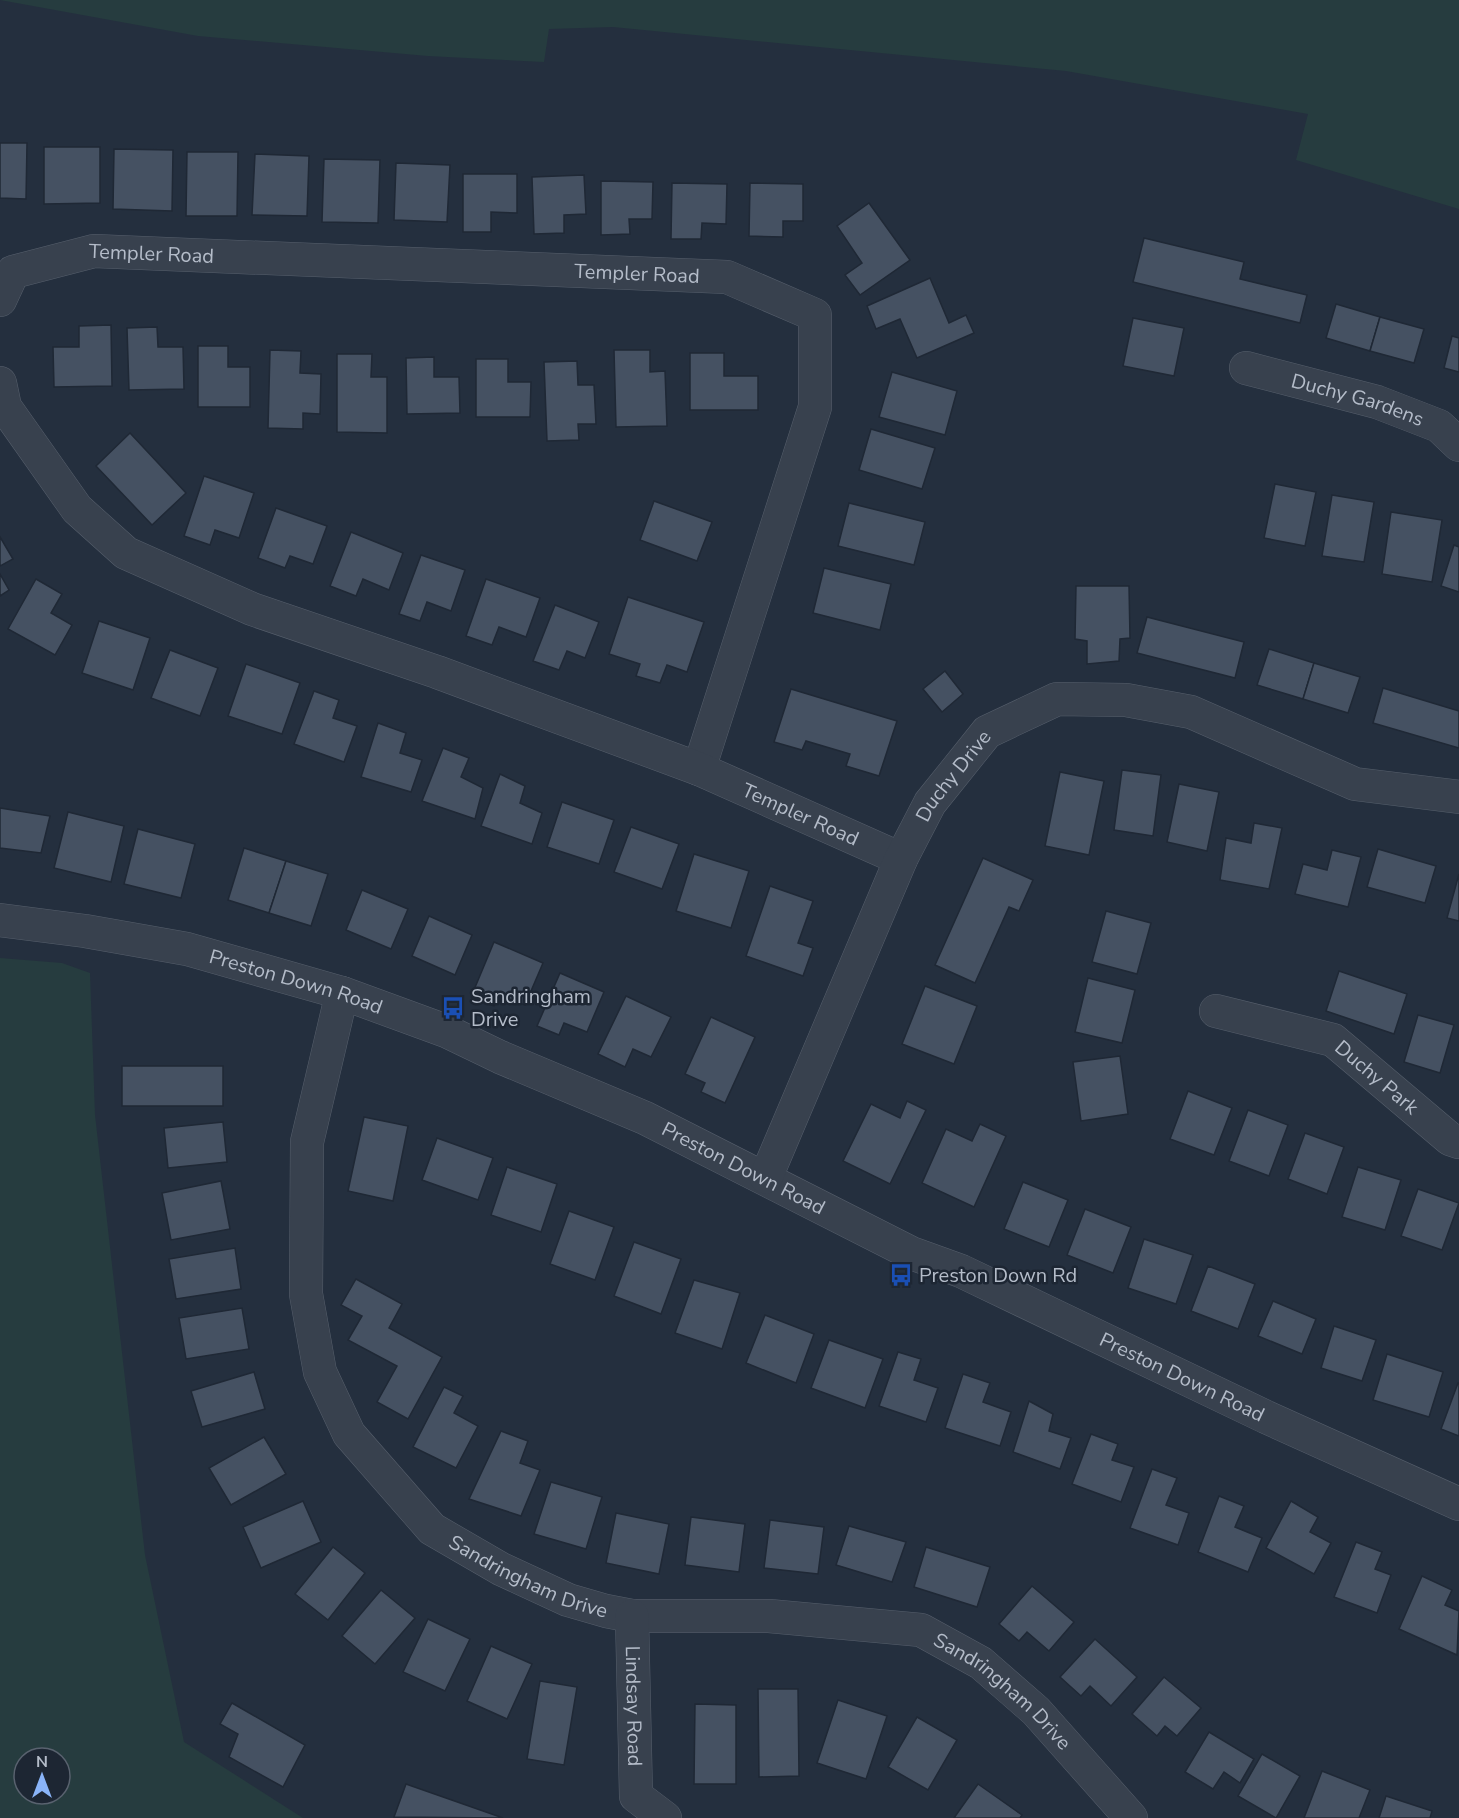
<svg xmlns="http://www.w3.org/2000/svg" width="1459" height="1818" font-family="'Nunito Sans',sans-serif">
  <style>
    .green { fill: #263c3f; fill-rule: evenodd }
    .building { fill: #455162; stroke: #1f2835; stroke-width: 1.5 }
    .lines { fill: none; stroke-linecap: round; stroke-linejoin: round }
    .minor-casing { stroke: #565f6c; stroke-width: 34 }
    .minor { stroke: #38414e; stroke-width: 33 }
    .labels { text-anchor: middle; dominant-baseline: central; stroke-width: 5; stroke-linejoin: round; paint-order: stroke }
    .street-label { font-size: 20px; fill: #b4bcc9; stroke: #1d2633 }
    .poi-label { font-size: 20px; fill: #b4bcc9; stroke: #1d2633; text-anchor: start }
  </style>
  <rect width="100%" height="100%" fill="#242f3e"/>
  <!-- green -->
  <g class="green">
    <polygon points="0,0 1459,0 1459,209 1296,160 1308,114 1066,71 613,27 549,29 544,62 428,56 198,36"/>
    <path d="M0,958L62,963L90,973L95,1115L145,1555L184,1742L303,1818H0ZM24,1758H60V1794H24Z"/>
  </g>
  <!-- building -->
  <g class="building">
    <polygon points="0,143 27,143 26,199 0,198"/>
    <polygon points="44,147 100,147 100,203 44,204"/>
    <polygon points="114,149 173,150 172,211 113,209"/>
    <polygon points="187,152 238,152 237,216 186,216"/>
    <polygon points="255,154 309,156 307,216 252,215"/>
    <polygon points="324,159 380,160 378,223 322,222"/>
    <polygon points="396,163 450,165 447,222 394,220"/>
    <polygon points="463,174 517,174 517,213 491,212 491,232 463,232"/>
    <polygon points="584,175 586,214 564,215 564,233 534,234 532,177"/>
    <polygon points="601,181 653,182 652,219 629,219 630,234 601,235"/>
    <polygon points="672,183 727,184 726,224 702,223 701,239 671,239"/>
    <polygon points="750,183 803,184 803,221 783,221 783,237 749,236"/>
    <polygon points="869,203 910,260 860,295 845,275 862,263 837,226"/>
    <polygon points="1144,238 1244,262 1240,279 1307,295 1300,323 1133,282"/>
    <polygon points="930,278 949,323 966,315 974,333 917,358 900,319 876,329 867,306"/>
    <polygon points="1336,304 1380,317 1370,351 1326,338"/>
    <polygon points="1380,317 1424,329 1414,363 1370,351"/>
    <polygon points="1133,318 1184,328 1174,376 1123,366"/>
    <polygon points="111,325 112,386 54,387 53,347 79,347 79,326"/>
    <polygon points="157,327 158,347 183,347 184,389 129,390 127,328"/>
    <polygon points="1452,336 1459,338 1459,372 1444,368"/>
    <polygon points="198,346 228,346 228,367 250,367 250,407 198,407"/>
    <polygon points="270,350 301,351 300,373 321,374 320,414 303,413 303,429 268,428"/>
    <polygon points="614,350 650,350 650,372 665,371 667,426 616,427"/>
    <polygon points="690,353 724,353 724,376 758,376 758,410 690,410"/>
    <polygon points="337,354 372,354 371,377 387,377 387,433 337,432"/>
    <polygon points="434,357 434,377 459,377 460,413 407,414 406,358"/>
    <polygon points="476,359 508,359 508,382 531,382 530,417 476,417"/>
    <polygon points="577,361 578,385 594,385 596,424 578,424 579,440 547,441 544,362"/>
    <polygon points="892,372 957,391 945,435 879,417"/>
    <polygon points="871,429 935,448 922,489 859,470"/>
    <polygon points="130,433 186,493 152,525 96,466"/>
    <polygon points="204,476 254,493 239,538 215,530 210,545 184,536"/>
    <polygon points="1275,484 1316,492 1305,546 1264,538"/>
    <polygon points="1332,495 1374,502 1364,562 1322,556"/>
    <polygon points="654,501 712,522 697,561 640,540"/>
    <polygon points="849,503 925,522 914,565 838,546"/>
    <polygon points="276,508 327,526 313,564 290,556 285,568 258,558"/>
    <polygon points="1391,512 1442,520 1432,582 1382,574"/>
    <polygon points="351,532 403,553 389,590 363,579 356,596 330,586"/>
    <polygon points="0,537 13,559 0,566"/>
    <polygon points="1454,545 1459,547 1459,592 1441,586"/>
    <polygon points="421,555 465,570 451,611 427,602 420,621 399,614"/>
    <polygon points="824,568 891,584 880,630 813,613"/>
    <polygon points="0,574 9,590 0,596"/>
    <polygon points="36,579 62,594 51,613 72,625 55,655 8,629"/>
    <polygon points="486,579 540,598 526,637 499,627 492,645 466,636"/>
    <polygon points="1076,586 1129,586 1130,638 1120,639 1119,661 1087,664 1087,641 1075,639"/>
    <polygon points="628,597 704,622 687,672 667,665 660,683 636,676 640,664 609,654"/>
    <polygon points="555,605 599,622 585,658 567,651 559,670 533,661"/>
    <polygon points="1147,617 1244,642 1235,678 1137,653"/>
    <polygon points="99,621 150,638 133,690 82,673"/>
    <polygon points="1269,649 1314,663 1303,699 1257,685"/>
    <polygon points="170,650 218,668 200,716 151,698"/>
    <polygon points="1314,663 1360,677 1348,713 1303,699"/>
    <polygon points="246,664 300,683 282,734 228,716"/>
    <polygon points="945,671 963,694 942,712 923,689"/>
    <polygon points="1383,688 1459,711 1459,748 1373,723"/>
    <polygon points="791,689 897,721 879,776 846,766 850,754 806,741 802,750 774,742"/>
    <polygon points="314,691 339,700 333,718 357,726 344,762 294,744"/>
    <polygon points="378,723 406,733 400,753 422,760 411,792 361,777"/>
    <polygon points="443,748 469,758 461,777 483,788 475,819 422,801"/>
    <polygon points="1122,770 1161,775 1153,836 1114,830"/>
    <polygon points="1060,772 1104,781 1089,855 1045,846"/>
    <polygon points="500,774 525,786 520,803 542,813 532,844 481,826"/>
    <polygon points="1179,784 1219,792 1207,851 1167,842"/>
    <polygon points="562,802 614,820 599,864 547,847"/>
    <polygon points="0,808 50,816 41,853 0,848"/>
    <polygon points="68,812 124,826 111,882 54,868"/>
    <polygon points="1254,823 1282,828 1269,889 1220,880 1226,838 1251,843"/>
    <polygon points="631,827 679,844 662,889 614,872"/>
    <polygon points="138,829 195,844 181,898 124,884"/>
    <polygon points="244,848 286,861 269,913 228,900"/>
    <polygon points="1378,849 1436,866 1425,903 1367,887"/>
    <polygon points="1332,850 1361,857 1348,907 1295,894 1303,864 1327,870"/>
    <polygon points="694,854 749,871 731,928 676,911"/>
    <polygon points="983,858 1033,880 1019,911 1009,907 975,983 935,965"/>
    <polygon points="286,861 328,874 311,926 269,913"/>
    <polygon points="1459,874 1459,921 1447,918"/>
    <polygon points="770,886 813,901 798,943 813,948 803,976 746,956"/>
    <polygon points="362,890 408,909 391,949 346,930"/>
    <polygon points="1106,911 1151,923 1137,974 1092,962"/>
    <polygon points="429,916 472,935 455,975 412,956"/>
    <polygon points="494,942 543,963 525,1005 499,995 494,1006 471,997"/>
    <polygon points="1339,971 1407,994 1394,1034 1326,1011"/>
    <polygon points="560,973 604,992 587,1032 564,1023 559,1035 537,1026"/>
    <polygon points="1088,978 1135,990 1122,1043 1075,1032"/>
    <polygon points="925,986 977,1006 954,1064 902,1044"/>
    <polygon points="626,996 671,1017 651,1057 633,1049 625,1067 598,1054"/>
    <polygon points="1418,1015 1454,1025 1440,1073 1404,1062"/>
    <polygon points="711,1017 755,1037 725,1103 701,1092 705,1083 685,1074"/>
    <polygon points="1120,1056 1128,1114 1081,1121 1073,1062"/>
    <rect x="122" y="1066" width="101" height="40"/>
    <polygon points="1188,1091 1232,1108 1214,1155 1170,1139"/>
    <polygon points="907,1101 926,1110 890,1184 843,1161 871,1104 900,1118"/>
    <polygon points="1248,1110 1288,1125 1269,1176 1229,1161"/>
    <polygon points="364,1117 408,1126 393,1201 348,1191"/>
    <polygon points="223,1122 227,1162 168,1168 164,1128"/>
    <polygon points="980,1124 1006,1136 974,1207 922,1183 946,1129 972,1141"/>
    <polygon points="1305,1133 1344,1147 1327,1194 1288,1179"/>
    <polygon points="437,1138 493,1158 478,1200 422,1180"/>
    <polygon points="507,1167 557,1184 541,1232 491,1215"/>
    <polygon points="1358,1167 1401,1180 1385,1230 1342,1217"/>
    <polygon points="221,1181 230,1229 171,1240 162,1193"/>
    <polygon points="1023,1182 1068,1200 1049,1247 1004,1229"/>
    <polygon points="1418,1189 1459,1203 1442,1250 1401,1236"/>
    <polygon points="1085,1209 1131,1227 1113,1273 1067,1255"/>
    <polygon points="569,1211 614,1227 595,1280 550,1264"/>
    <polygon points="1144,1239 1193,1255 1176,1304 1128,1288"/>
    <polygon points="634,1242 681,1259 661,1314 614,1296"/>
    <polygon points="235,1248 241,1289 176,1299 169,1259"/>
    <polygon points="1208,1266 1255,1284 1238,1329 1191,1311"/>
    <polygon points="356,1279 402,1304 389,1328 442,1357 408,1419 377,1402 397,1366 348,1340 362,1316 341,1305"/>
    <polygon points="694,1280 740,1293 722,1349 675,1333"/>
    <polygon points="1273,1301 1316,1319 1302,1354 1258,1336"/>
    <polygon points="242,1308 249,1349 186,1359 179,1318"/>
    <polygon points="765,1315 814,1334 796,1383 746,1363"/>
    <polygon points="1334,1326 1376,1340 1362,1381 1321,1368"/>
    <polygon points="829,1340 883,1359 865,1408 811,1388"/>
    <polygon points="898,1352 921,1359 914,1380 938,1388 926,1422 879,1406"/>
    <polygon points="1387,1354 1443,1372 1429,1417 1373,1400"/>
    <polygon points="254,1372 265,1409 202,1427 191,1391"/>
    <polygon points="963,1374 990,1383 983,1402 1011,1412 1000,1446 945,1428"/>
    <polygon points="1458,1383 1459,1383 1459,1436 1441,1429"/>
    <polygon points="444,1387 463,1396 454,1413 478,1426 456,1468 413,1447"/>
    <polygon points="1029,1401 1053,1414 1049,1431 1071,1438 1060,1469 1013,1452"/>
    <polygon points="501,1431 528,1441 520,1463 540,1470 521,1516 469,1499"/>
    <polygon points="1091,1434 1118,1444 1112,1460 1134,1467 1121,1502 1072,1484"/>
    <polygon points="264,1437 286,1474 231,1505 209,1468"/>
    <polygon points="1152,1469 1177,1478 1166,1505 1189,1513 1178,1545 1130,1528"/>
    <polygon points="551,1482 602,1497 586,1549 534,1534"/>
    <polygon points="1219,1496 1244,1506 1235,1527 1262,1538 1248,1572 1198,1552"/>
    <polygon points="303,1501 321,1542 261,1568 243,1527"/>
    <polygon points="1291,1501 1318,1517 1310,1532 1331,1543 1314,1574 1266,1548"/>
    <polygon points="616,1513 669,1524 659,1574 606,1563"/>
    <polygon points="691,1517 745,1524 739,1572 685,1565"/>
    <polygon points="770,1520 824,1527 818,1574 764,1568"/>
    <polygon points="849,1526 906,1542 892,1582 836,1565"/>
    <polygon points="1356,1542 1382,1552 1375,1569 1391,1575 1377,1613 1334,1597"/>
    <polygon points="333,1547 365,1573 328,1620 295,1594"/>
    <polygon points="926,1547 990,1567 977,1607 914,1587"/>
    <polygon points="1422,1576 1452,1590 1445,1605 1459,1611 1457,1655 1399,1629"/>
    <polygon points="1032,1586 1074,1622 1049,1651 1027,1632 1019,1641 999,1624"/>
    <polygon points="381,1590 415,1618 375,1664 342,1636"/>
    <polygon points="428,1619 470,1639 445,1691 403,1672"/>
    <polygon points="1095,1639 1137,1677 1111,1706 1090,1686 1081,1696 1060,1677"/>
    <polygon points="491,1646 532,1664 507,1719 467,1701"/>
    <polygon points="1164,1677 1201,1708 1177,1736 1165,1726 1157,1736 1132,1714"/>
    <polygon points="540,1681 577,1687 564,1765 527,1759"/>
    <polygon points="758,1689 798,1689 799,1776 759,1777"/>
    <polygon points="838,1700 887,1716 866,1779 817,1763"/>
    <polygon points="232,1703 305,1745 283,1787 229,1757 238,1734 220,1724"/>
    <polygon points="695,1704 736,1705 736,1784 694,1784"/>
    <polygon points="917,1717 957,1740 928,1790 888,1767"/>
    <polygon points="1209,1732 1254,1759 1240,1783 1224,1772 1213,1789 1185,1772"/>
    <polygon points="1262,1754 1300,1776 1276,1818 1238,1796"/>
    <polygon points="1322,1771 1370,1790 1359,1818 1304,1818"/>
    <polygon points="406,1784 503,1818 394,1817"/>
    <polygon points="978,1784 1022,1815 1020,1818 954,1818"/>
    <polygon points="1386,1796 1432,1811 1430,1818 1379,1818"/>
  </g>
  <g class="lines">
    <!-- minor casing -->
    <g class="minor-casing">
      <g id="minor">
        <path id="s1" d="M0,300L13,272L94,251L727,277L815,315V407L699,769"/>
        <path id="s2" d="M1246,368L1377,402L1439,426L1459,445"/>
        <path id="s3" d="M0,383L5,407L77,509L126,553L252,609L437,672L699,769L901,859"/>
        <path id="s4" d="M0,920L85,931L187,949L342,993L446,1031L500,1057L645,1118L911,1253L961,1271L1266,1417L1459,1504"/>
        <path id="s5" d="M342,993L307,1142L306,1294L320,1372L349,1434L432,1529L501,1569L568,1600L606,1611L632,1616H769L921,1630L981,1663L1036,1711L1131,1818"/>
        <path id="s6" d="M1216,1011L1333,1040L1450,1139L1459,1142"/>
        <path id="s7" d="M766,1177L901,859L930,803L987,732L1057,699L1126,700L1191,712L1355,784L1459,797"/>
        <path id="s8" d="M632,1616L636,1796L665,1818"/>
      </g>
    </g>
    <!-- minor -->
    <use href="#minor" class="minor"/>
  </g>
  <!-- icons -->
  <defs>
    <g id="bus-bare" transform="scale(1.8)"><path d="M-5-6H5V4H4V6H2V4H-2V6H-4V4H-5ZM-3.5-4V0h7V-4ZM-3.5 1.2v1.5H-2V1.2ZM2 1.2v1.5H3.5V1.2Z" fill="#1a4fb4" stroke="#1d2633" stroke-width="2.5" paint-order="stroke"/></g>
  </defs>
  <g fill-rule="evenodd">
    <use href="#bus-bare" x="453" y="1008"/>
    <use href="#bus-bare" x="901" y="1275"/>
  </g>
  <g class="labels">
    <!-- street labels -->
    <g class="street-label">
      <text stroke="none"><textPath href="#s1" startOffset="172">Templer Road</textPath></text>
      <text stroke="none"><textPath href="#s1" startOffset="658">Templer Road</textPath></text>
      <text stroke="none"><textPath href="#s2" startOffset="116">Duchy Gardens</textPath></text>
      <text stroke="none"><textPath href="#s7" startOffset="444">Duchy Drive</textPath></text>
      <text stroke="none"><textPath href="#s3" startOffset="939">Templer Road</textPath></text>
      <text stroke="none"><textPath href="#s4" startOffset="303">Preston Down Road</textPath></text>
      <text stroke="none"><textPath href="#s6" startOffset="178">Duchy Park</textPath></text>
      <text stroke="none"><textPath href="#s4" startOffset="789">Preston Down Road</textPath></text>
      <text stroke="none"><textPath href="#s4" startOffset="1275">Preston Down Road</textPath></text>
      <text stroke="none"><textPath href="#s5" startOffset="687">Sandringham Drive</textPath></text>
      <text stroke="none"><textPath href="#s5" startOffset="1191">Sandringham Drive</textPath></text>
      <text stroke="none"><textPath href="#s8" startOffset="90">Lindsay Road</textPath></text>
    </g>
    <!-- poi labels -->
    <g class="poi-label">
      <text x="471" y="996">Sandringham<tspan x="471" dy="23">Drive</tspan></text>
      <text x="919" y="1275">Preston Down Rd</text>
    </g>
  </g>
  <!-- north arrow -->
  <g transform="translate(42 1776)"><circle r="28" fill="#1d2633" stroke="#59626f" stroke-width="1.5"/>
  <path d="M0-4.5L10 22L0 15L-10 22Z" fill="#8ab4f8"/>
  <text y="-9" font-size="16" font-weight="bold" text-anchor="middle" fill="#b4bcc9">N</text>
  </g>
</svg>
